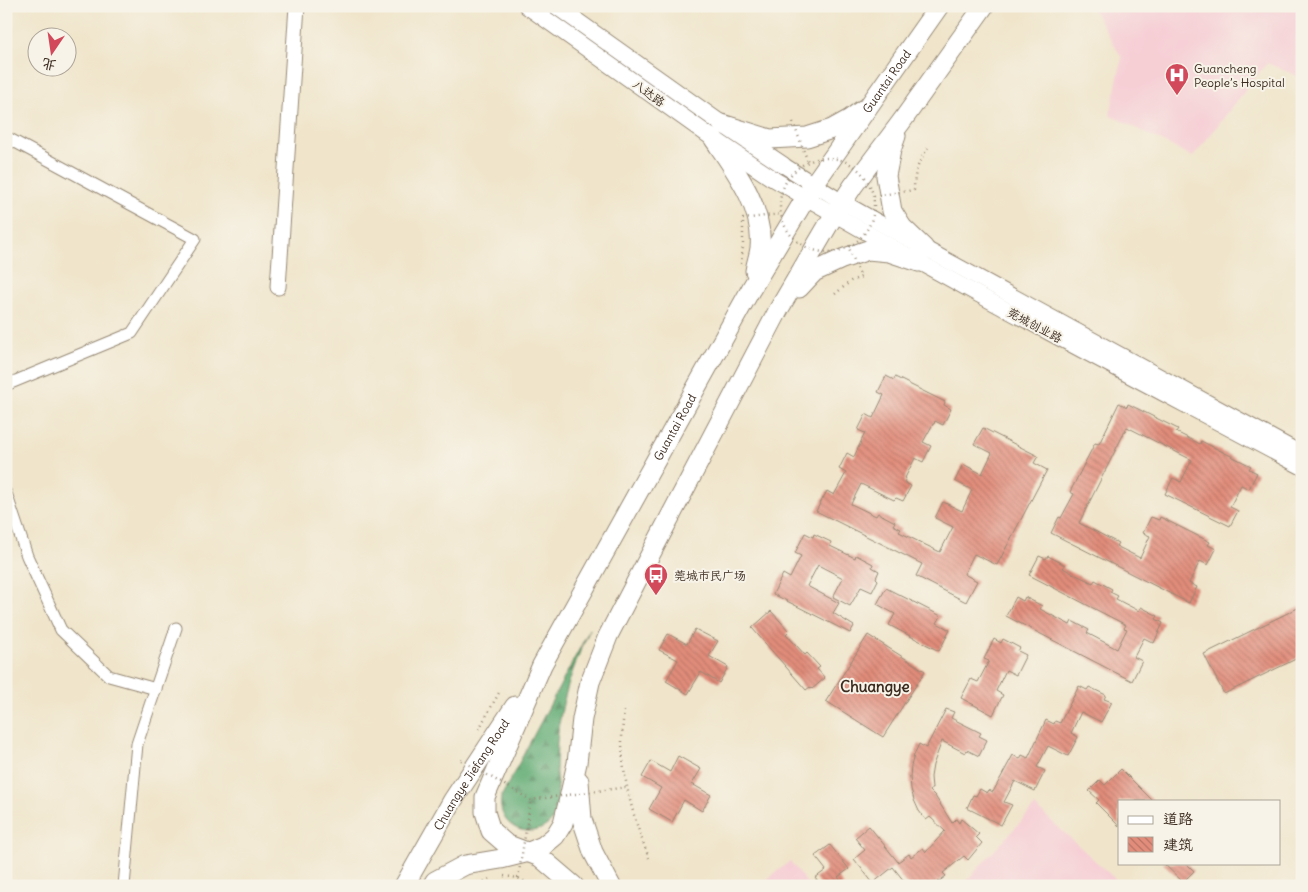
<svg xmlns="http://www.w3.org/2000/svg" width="1308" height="892" font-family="Delius,'LXGW WenKai TC',sans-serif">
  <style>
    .built { fill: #f6cfd5 }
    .forest { fill: url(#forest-firs); stroke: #4e6b4a }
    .building { fill: url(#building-back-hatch) }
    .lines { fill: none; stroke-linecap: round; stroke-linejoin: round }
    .minor-casing { stroke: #968874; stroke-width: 13 }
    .tertiary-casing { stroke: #968874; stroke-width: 17 }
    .secondary-casing { stroke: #968874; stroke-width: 18 }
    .primary-casing { stroke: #968874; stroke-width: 21 }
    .path { stroke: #968874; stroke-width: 2.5; stroke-dasharray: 1 4; stroke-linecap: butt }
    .minor { stroke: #fff; stroke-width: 11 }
    .tertiary { stroke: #fff; stroke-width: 15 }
    .secondary { stroke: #fff; stroke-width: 16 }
    .primary { stroke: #fff; stroke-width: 19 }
    .path-bridge { stroke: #968874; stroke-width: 2.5; stroke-dasharray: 1 4; stroke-linecap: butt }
    .labels { text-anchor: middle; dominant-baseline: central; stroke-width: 4; stroke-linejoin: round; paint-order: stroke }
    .poi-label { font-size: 12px; fill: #3b2a1e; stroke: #f7f3e8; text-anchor: start }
    .street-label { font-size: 12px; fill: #3b2a1e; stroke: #f7f3e8 }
    .quarter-label { font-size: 15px; font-weight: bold; fill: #3b2a1e; stroke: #f7f3e8 }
  </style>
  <defs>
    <pattern id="forest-firs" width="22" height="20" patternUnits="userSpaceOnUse" patternTransform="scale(1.25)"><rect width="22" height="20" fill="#62ac75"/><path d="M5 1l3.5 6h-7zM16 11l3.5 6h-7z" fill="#528c5f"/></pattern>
    <pattern id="building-back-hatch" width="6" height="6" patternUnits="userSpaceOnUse" patternTransform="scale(1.25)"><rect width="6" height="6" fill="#e28d7b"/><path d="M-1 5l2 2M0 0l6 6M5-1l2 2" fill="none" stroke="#b87364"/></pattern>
  </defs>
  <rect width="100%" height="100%" fill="#f7f3e8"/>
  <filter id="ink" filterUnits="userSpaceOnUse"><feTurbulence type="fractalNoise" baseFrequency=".02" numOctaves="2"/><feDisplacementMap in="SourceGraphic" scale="10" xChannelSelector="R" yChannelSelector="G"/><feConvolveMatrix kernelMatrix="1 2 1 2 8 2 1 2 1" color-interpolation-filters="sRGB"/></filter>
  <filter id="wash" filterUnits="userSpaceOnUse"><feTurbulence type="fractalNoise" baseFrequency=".0096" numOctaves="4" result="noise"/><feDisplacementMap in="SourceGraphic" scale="20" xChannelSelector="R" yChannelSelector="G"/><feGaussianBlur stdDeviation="1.12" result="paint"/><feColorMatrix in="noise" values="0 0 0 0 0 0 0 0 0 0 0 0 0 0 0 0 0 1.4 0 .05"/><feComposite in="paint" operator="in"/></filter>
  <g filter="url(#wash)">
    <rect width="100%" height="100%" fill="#f0e5cb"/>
    <!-- built -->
    <g class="built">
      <polygon points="1091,6 1302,6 1302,78 1267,63 1193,157 1110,115 1122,58"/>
      <polygon points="1035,806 1123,886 962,886"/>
      <polygon points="790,861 809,886 759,886"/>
    </g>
    <!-- forest -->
    <path class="forest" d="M590,629C573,666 560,703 557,743C557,753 556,763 556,773C557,785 560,800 556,812C548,839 506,837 501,808C500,805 501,800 501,797Z"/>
    <g id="blocks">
      <!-- building -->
      <g class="building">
        <polygon points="886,376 894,380 895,377 945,402 944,405 951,409 943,425 935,421 934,424 933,424 923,442 931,446 923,462 915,458 905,478 906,478 904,482 911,486 903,501 896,498 894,500 861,484 851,504 876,516 878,513 895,522 893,525 901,529 899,532 940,552 953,527 935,518 943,502 962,511 972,490 955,481 963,464 982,474 992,453 974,444 983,428 1038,456 1034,463 1047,470 997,565 974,554 964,574 977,581 966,602 916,576 922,564 816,511 827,491 834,495 846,473 839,469 847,453 854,457 865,433 858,430 866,414 873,418 884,395 878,392"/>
        <polygon points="1119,403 1127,407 1128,404 1178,429 1176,432 1200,444 1201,441 1251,466 1249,469 1257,473 1249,489 1241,485 1230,507 1238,511 1230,526 1165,494 1173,478 1181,482 1192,460 1127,427 1079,523 1118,543 1116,546 1140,558 1150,536 1143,533 1151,517 1159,520 1160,517 1210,542 1208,545 1216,549 1208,565 1200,561 1189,583 1197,587 1189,603 1051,533 1059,517 1061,518 1074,494 1070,492 1095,443 1099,444"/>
        <polygon points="805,533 813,537 814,534 831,542 830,546 855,558 856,555 873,564 872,567 879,571 876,578 878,580 872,592 861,587 850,606 833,597 843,578 818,565 807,586 839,603 833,613 854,626 850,633 773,594 783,574 790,578 801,556 795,553"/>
        <polygon points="1039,556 1046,559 1048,556 1065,565 1063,568 1070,572 1093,583 1095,580 1112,589 1110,592 1118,596 1116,599 1139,611 1141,607 1158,616 1156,619 1163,623 1154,643 1144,638 1134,657 1142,661 1132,681 1006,616 1016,597 1023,601 1025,597 1042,606 1040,609 1070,625 1072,621 1089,630 1087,633 1117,649 1127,629 1124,628 1126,625 1029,575"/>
        <polygon points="886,588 941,616 937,623 950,630 939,651 889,625 895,614 877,604"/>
        <polygon points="1302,606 1302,656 1224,694 1204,654"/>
        <polygon points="771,611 789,631 786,634 805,655 807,653 820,667 817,669 825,678 812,689 810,687 806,690 752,628"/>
        <polygon points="695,629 718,641 709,656 728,667 719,683 701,672 688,694 666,681 678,660 659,650 668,634 687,644"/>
        <polygon points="868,635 925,671 883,737 826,701"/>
        <polygon points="994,639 1001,643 1003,639 1020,648 1018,651 1026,655 1016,675 1006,670 996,691 1003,695 993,715 961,698 971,679 978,682 989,661 984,659"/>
        <polygon points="1079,686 1087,690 1089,687 1106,695 1104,699 1112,702 1101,722 1081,712 1071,733 1078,737 1068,756 1048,746 1037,767 1045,771 1035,791 1015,781 1004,802 1012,805 1001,825 967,808 973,795 976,796 980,789 987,793 989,790 993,792 1013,755 1020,759 1022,755 1028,758 1046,720 1054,724 1055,721 1060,723"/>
        <polygon points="946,709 954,712 951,718 981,733 979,736 987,740 979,756 967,750 965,753 942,741 933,765 931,777 932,788 930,791 935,796 952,823 956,819 959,823 961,819 979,834 976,837 982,843 968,860 964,856 943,873 946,876 933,886 908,886 893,867 873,883 854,859 865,850 855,838 869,826 898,862 909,854 911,857 923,848 926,852 945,831 930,817 926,820 919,811 914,800 911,789 910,777 911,766 914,755 919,744 926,748"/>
        <polygon points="678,756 701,769 692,784 711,795 702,811 684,800 672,822 649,809 661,788 642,777 651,761 670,772"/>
        <polygon points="1121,769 1153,801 1119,801 1119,826 1096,803 1099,800 1089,791 1100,780 1105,785"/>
        <polygon points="830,845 849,869 838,877 844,886 821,886 815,878 826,870 815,856"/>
        <polygon points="1163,863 1186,863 1194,871 1183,882"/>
      </g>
    </g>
  </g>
  <g filter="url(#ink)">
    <use href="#blocks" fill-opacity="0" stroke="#968874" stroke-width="1"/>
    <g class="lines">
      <!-- minor casing -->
      <g class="minor-casing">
        <g id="minor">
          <polyline points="6,137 195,239 132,333 6,385"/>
          <polyline points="6,493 27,556 61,630 109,676 156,689"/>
          <polyline points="124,886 137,744 176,628"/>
        </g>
      </g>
      <!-- tertiary casing -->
      <g class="tertiary-casing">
        <g id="tertiary">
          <polyline points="783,165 842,202 924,248 1302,454"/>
          <path d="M772,178C945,280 1124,372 1302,467"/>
          <polyline points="278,287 297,6"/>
        </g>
      </g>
      <!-- secondary casing -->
      <g class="secondary-casing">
        <g id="secondary">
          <polyline points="527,6 714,139 772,178"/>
          <polyline points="556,6 722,124 783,165"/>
        </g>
      </g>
      <!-- primary casing -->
      <g class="primary-casing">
        <g id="primary">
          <polyline points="722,124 770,139 807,137 832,129 850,119 862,110"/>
          <polyline points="896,136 891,150 886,176 892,211 902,227 924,248"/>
          <path d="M714,139C735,170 764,208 760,248C759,256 756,264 755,271"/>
          <polyline points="799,288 814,272 842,259 868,250 889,252 919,262"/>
          <polyline points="579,781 582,819 593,852 611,886"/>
          <path id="s1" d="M404,886L453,800L515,706"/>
          <polyline points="432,886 435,881 465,865 501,859 529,852 543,846 555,836 563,823 567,807 577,763 582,719 590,682 608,636 636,582 779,309 834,215 853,186 902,121 984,6"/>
          <path id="s2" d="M574,886L540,857L506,844L491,831L485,812V797L542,665L751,289L814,184L939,6"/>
        </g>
      </g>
      <!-- path -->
      <g class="path">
        <path d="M624,711C623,721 622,731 622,742C623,783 634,820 649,858"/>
        <polyline points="479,729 500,691"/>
        <polyline points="504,876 518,878 533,886"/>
        <polyline points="475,886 489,879"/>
      </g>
      <!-- minor -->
      <use href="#minor" class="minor"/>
      <!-- tertiary -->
      <use href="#tertiary" class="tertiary"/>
      <!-- secondary -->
      <use href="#secondary" class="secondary"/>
      <!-- primary -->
      <use href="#primary" class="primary"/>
      <!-- path-bridge -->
      <g class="path-bridge">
        <polyline points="793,122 808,162"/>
        <circle cx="827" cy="205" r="47"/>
        <path d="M874,196L914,190C914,173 918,162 928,148"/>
        <polyline points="741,264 743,247 743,219 780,214"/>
        <polyline points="835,294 851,281 861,277 849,248"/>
        <polyline points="461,760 531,800 627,787"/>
        <polyline points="518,878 531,800"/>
      </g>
    </g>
  </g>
  <!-- icons -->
  <defs>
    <g id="hospital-pin" transform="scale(1.25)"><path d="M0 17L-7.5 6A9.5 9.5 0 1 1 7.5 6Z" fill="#d1495b" stroke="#f7f3e8"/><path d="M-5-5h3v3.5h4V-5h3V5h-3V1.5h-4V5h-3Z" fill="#fff"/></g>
    <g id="bus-pin" transform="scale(1.25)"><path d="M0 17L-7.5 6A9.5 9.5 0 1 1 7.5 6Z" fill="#d1495b" stroke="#f7f3e8"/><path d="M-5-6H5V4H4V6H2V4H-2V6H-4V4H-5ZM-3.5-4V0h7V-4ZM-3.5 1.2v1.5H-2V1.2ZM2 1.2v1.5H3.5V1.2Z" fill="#fff"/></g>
  </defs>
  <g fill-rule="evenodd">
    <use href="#hospital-pin" x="1177" y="75"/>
    <use href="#bus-pin" x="656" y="575"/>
  </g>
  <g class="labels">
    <!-- poi labels -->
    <g class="poi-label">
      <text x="1194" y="68">Guancheng<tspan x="1194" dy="14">People’s Hospital</tspan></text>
      <text x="674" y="575">莞城市民广场</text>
    </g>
    <!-- street labels -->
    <g class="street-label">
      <text stroke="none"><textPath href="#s2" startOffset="958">Guantai Road</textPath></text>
      <text transform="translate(649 93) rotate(35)">八达路</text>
      <text transform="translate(1035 325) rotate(28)">莞城创业路</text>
      <text stroke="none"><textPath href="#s2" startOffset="552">Guantai Road</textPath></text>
      <text stroke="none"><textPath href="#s1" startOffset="130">Chuangye Jiefang Road</textPath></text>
    </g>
    <!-- quarter labels -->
    <g class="quarter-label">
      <text x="875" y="686">Chuangye</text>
    </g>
  </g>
  <!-- margin -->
  <rect width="1308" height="892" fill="none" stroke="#f7f3e8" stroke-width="25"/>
  <!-- legend -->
  <rect x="1118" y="800" width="162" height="65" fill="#f7f3e8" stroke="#aca397"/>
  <rect x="1128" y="816" width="25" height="8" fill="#ffffff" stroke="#aca397"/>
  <text x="1163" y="824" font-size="15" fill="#3b2a1e">道路</text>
  <rect x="1128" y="837" width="25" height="15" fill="url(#building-back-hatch)" stroke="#aca397"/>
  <text x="1163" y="850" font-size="15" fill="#3b2a1e">建筑</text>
  <!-- north arrow -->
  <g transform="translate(52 52) rotate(193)"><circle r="24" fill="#f7f3e8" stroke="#aca397"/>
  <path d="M0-4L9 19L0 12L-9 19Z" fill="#d1495b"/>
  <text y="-8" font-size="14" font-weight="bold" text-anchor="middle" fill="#3b2a1e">北</text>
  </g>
</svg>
